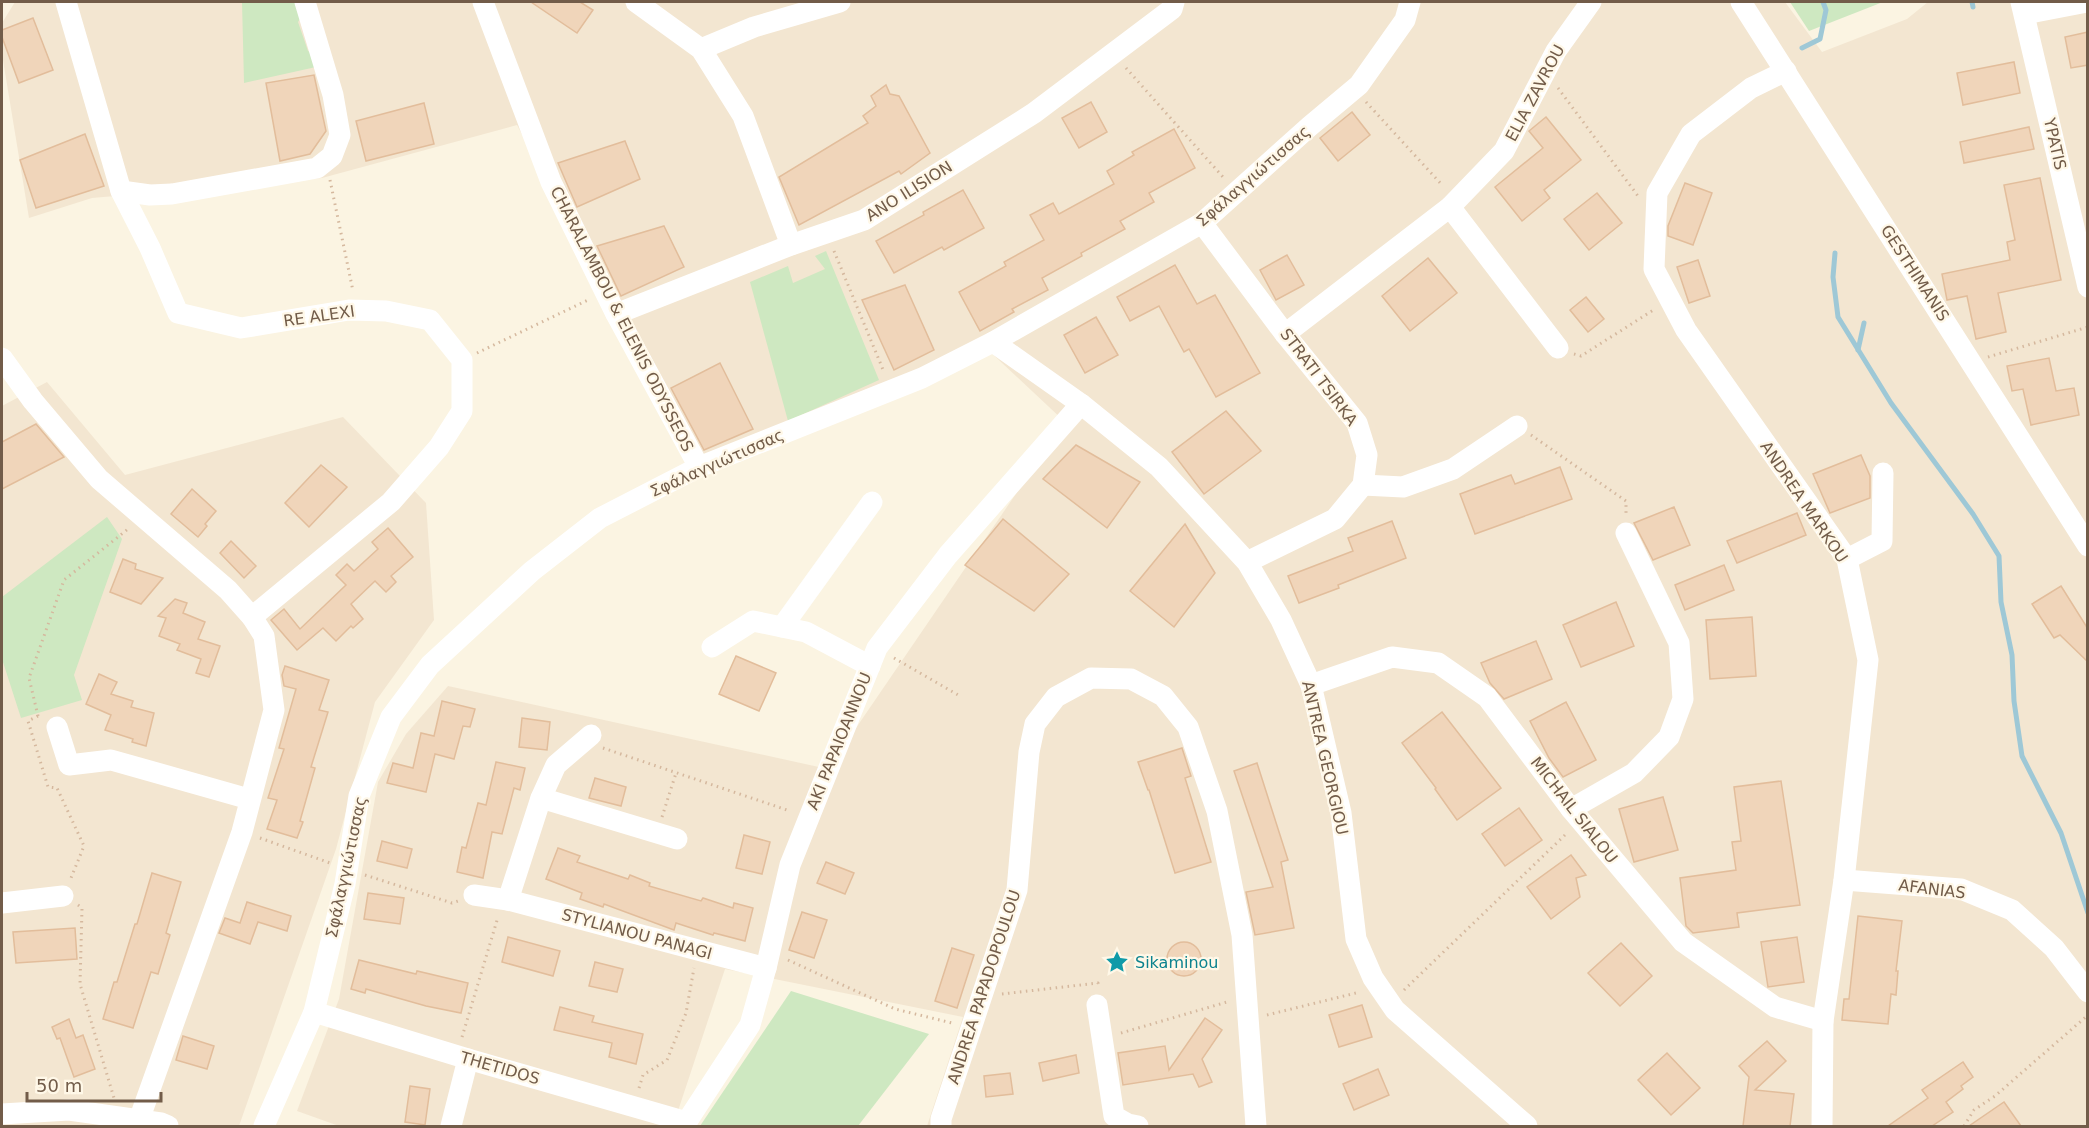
<svg xmlns="http://www.w3.org/2000/svg" width="2089" height="1128" font-family="'DejaVu Sans',sans-serif">
  <style>
    .residential { fill: #f3e6d1 }
    .green { fill: #cee8c1 }
    .lines { fill: none; stroke-linecap: round; stroke-linejoin: round }
    .stream { stroke: #9ec8d6; stroke-width: 5 }
    .building { fill: #f0d5ba; stroke: #e2bd9b; stroke-width: 1.5 }
    .path { stroke: #d5b89e; stroke-width: 3; stroke-dasharray: 1.5 4.5; stroke-linecap: butt }
    .minor { stroke: #fff; stroke-width: 21 }
    .labels { text-anchor: middle; dominant-baseline: central; stroke-width: 4.5; stroke-linejoin: round; paint-order: stroke }
    .street-label { font-size: 16px; fill: #725c49; stroke: #fff8e8 }
    .culture-label { font-size: 16px; fill: #0d838f; stroke: #fff8e8; text-anchor: start }
  </style>
  <rect width="100%" height="100%" fill="#fbf4e2"/>
  <!-- residential -->
  <g class="residential">
    <polygon points="15,2 1785,2 1822,52 1907,19 1928,2 2087,2 2087,1126 927,1126 963,1017 725,969 673,1126 339,1126 297,1111 339,999 378,782 406,734 448,686 828,769 1065,422 984,346 696,462 517,125 322,178 92,198 29,218 2,54 2,23"/>
    <polygon points="47,382 125,475 343,417 426,503 434,620 375,702 336,849 239,1126 2,1126 2,406"/>
  </g>
  <!-- green -->
  <g class="green">
    <polygon points="242,2 301,2 305,12 298,22 308,51 316,55 316,67 244,83"/>
    <polygon points="1790,2 1883,2 1809,31"/>
    <polygon points="826,251 879,380 788,421 750,282 788,266 793,283 825,269 815,256"/>
    <polygon points="107,517 122,539 74,675 82,700 21,718 2,659 2,597"/>
    <polygon points="791,991 929,1034 858,1126 700,1126"/>
  </g>
  <g class="lines">
    <!-- stream -->
    <g class="stream">
      <polyline points="1972,2 1973,7"/>
      <polyline points="1802,48 1820,39 1826,10 1823,2"/>
      <polyline points="1835,253 1833,277 1838,317 1891,403 1973,514 1999,556 2001,602 2012,655 2014,701 2022,756 2061,833 2088,913"/>
      <polyline points="1858,350 1864,323"/>
    </g>
  </g>
  <!-- building -->
  <g class="building">
    <polygon points="531,2 580,2 593,10 577,33"/>
    <polygon points="33,18 53,70 19,83 2,37 2,30"/>
    <polygon points="2088,32 2088,65 2071,68 2065,37"/>
    <polygon points="2014,62 2020,93 1963,105 1957,73"/>
    <polygon points="314,75 326,131 310,154 280,161 266,83"/>
    <polygon points="886,85 890,94 899,96 930,153 901,174 899,171 799,225 779,177 868,123 863,116 876,106 871,96"/>
    <polygon points="1091,102 1107,132 1079,148 1062,118"/>
    <polygon points="424,103 434,144 366,161 356,121"/>
    <polygon points="1352,112 1370,135 1338,161 1320,138"/>
    <polygon points="1546,117 1581,160 1544,190 1550,198 1522,221 1495,187 1543,148 1529,131"/>
    <polygon points="2029,127 2034,149 1964,163 1960,142"/>
    <polygon points="1174,129 1195,168 1149,193 1154,202 1120,221 1125,229 1081,253 1082,256 1042,278 1048,290 1012,309 1014,312 980,331 959,292 1006,266 1004,262 1044,240 1030,215 1053,203 1059,214 1114,184 1107,171 1134,155 1132,152"/>
    <polygon points="85,134 104,186 36,208 20,160"/>
    <polygon points="625,141 640,179 577,207 558,163"/>
    <polygon points="2040,178 2061,280 1998,293 2006,332 1976,339 1967,296 1947,300 1942,274 2010,260 2007,242 2015,240 2004,185"/>
    <polygon points="1685,183 1712,193 1693,245 1668,236 1668,226"/>
    <polygon points="963,190 984,228 944,250 942,247 894,273 876,241 924,215 923,212"/>
    <polygon points="1597,193 1622,223 1589,250 1564,219"/>
    <polygon points="664,226 684,267 621,296 597,246"/>
    <polygon points="1287,255 1304,285 1276,300 1260,270"/>
    <polygon points="1428,258 1457,293 1410,331 1382,296"/>
    <polygon points="1698,260 1710,296 1689,303 1677,267"/>
    <polygon points="1175,265 1197,304 1215,295 1260,373 1216,397 1189,349 1184,352 1159,306 1130,321 1117,297"/>
    <polygon points="905,285 934,350 894,370 862,300"/>
    <polygon points="1586,297 1604,319 1588,332 1570,310"/>
    <polygon points="1096,317 1118,355 1085,373 1064,335"/>
    <polygon points="2049,358 2056,391 2074,388 2079,415 2031,425 2023,389 2012,391 2007,366"/>
    <polygon points="720,363 753,429 704,450 671,388"/>
    <polygon points="1226,411 1261,451 1204,494 1172,452"/>
    <polygon points="36,424 64,457 2,489 2,442"/>
    <polygon points="1076,445 1140,482 1107,528 1043,479"/>
    <polygon points="1861,455 1870,476 1870,498 1830,513 1813,474"/>
    <polygon points="321,465 347,487 309,527 285,503"/>
    <polygon points="1560,467 1572,499 1475,534 1460,494 1511,475 1515,484"/>
    <polygon points="192,489 216,511 205,524 207,526 198,537 171,514"/>
    <polygon points="1674,507 1690,545 1653,560 1634,523"/>
    <polygon points="1797,513 1806,535 1737,563 1727,541"/>
    <polygon points="1003,519 1069,574 1034,611 965,565"/>
    <polygon points="1392,521 1406,558 1338,585 1339,588 1299,603 1288,576 1353,551 1348,538"/>
    <polygon points="1185,524 1215,573 1174,627 1130,591"/>
    <polygon points="388,528 413,557 391,576 396,582 386,592 375,581 351,604 363,619 353,628 351,626 336,641 323,628 297,650 271,620 284,609 300,629 346,585 336,575 347,564 354,571 378,549 372,542"/>
    <polygon points="231,541 256,566 244,578 220,553"/>
    <polygon points="123,559 136,564 135,569 163,578 141,604 110,592"/>
    <polygon points="1724,565 1734,590 1685,610 1675,585"/>
    <polygon points="2061,586 2088,629 2088,662 2060,635 2054,638 2032,604"/>
    <polygon points="175,599 187,603 183,613 205,622 198,639 220,646 209,677 196,673 201,659 177,650 180,644 159,636 166,618 158,616"/>
    <polygon points="1616,602 1634,646 1581,667 1563,625"/>
    <polygon points="1752,617 1756,676 1710,679 1706,620"/>
    <polygon points="1536,641 1552,679 1504,699 1490,683 1481,663"/>
    <polygon points="736,656 776,673 759,711 719,694"/>
    <polygon points="285,666 329,680 319,710 328,712 311,767 315,768 300,821 303,822 297,838 267,829 277,800 268,798 284,749 279,748 296,689 284,686 282,675"/>
    <polygon points="99,674 117,682 111,694 133,701 131,707 154,713 146,746 132,742 133,739 105,730 111,715 86,704"/>
    <polygon points="442,701 475,709 470,727 463,726 454,759 435,754 426,792 387,783 393,763 413,768 421,733 434,736"/>
    <polygon points="1566,702 1596,760 1563,777 1549,758 1530,721"/>
    <polygon points="1442,712 1501,788 1457,820 1435,789 1436,788 1402,743"/>
    <polygon points="522,718 550,722 547,750 519,747"/>
    <polygon points="1182,748 1191,776 1185,778 1211,862 1175,873 1149,790 1148,790 1138,762"/>
    <polygon points="496,762 525,768 520,790 514,788 502,834 492,832 483,878 457,872 462,847 466,848 478,803 486,805"/>
    <polygon points="1257,763 1288,860 1281,862 1294,928 1255,935 1246,892 1273,887 1234,771"/>
    <polygon points="595,778 626,787 621,806 589,798"/>
    <polygon points="1781,781 1800,905 1737,913 1739,927 1693,933 1686,926 1680,878 1736,870 1732,842 1741,841 1734,787"/>
    <polygon points="1663,797 1678,850 1634,862 1619,809"/>
    <polygon points="1519,808 1542,840 1505,866 1482,834"/>
    <polygon points="744,835 770,842 762,874 736,868"/>
    <polygon points="382,841 412,849 407,868 377,861"/>
    <polygon points="558,848 580,856 577,862 628,879 630,875 650,883 649,886 701,901 703,898 733,908 734,903 753,908 745,941 714,933 713,935 676,923 674,930 604,904 603,907 580,899 582,893 546,879"/>
    <polygon points="1571,855 1586,875 1576,878 1580,897 1551,919 1527,887"/>
    <polygon points="826,862 854,873 845,894 817,883"/>
    <polygon points="152,873 181,882 166,933 170,935 158,974 151,972 133,1028 103,1019 114,982 117,982 135,924 137,924"/>
    <polygon points="368,893 404,898 400,924 364,919"/>
    <polygon points="247,902 291,916 287,931 258,922 250,944 219,933 225,918 240,923"/>
    <polygon points="802,912 827,920 814,958 789,950"/>
    <polygon points="1858,916 1902,921 1896,971 1898,971 1896,995 1891,994 1888,1024 1842,1020 1844,999 1849,999"/>
    <polygon points="75,928 77,959 16,963 13,932"/>
    <polygon points="508,937 560,951 553,976 502,962"/>
    <polygon points="1797,937 1804,982 1768,987 1761,942"/>
    <circle cx="1184" cy="959" r="17"/>
    <polygon points="1621,943 1652,976 1620,1006 1588,973"/>
    <polygon points="952,948 974,955 957,1008 935,1001"/>
    <polygon points="359,960 416,974 417,971 468,983 461,1013 426,1006 366,989 365,993 351,989"/>
    <polygon points="595,962 623,969 617,992 589,986"/>
    <polygon points="1362,1005 1372,1037 1339,1047 1329,1015"/>
    <polygon points="560,1007 594,1016 592,1022 643,1034 636,1064 609,1057 612,1043 554,1030"/>
    <polygon points="1205,1018 1222,1030 1202,1059 1212,1082 1199,1087 1193,1074 1123,1085 1118,1053 1165,1046 1169,1070"/>
    <polygon points="69,1019 76,1038 83,1035 95,1069 74,1077 60,1038 57,1039 52,1027"/>
    <polygon points="183,1036 214,1046 207,1069 176,1060"/>
    <polygon points="1767,1041 1786,1061 1755,1090 1794,1094 1790,1126 1743,1126 1749,1077 1739,1066"/>
    <polygon points="1667,1053 1700,1088 1671,1115 1638,1080"/>
    <polygon points="1076,1055 1079,1073 1043,1081 1039,1063"/>
    <polygon points="1963,1062 1973,1077 1961,1086 1963,1089 1946,1102 1953,1112 1932,1126 1888,1126 1928,1098 1922,1090"/>
    <polygon points="1378,1069 1389,1095 1354,1110 1343,1084"/>
    <polygon points="1010,1073 1013,1094 986,1097 984,1076"/>
    <polygon points="410,1086 430,1089 425,1125 405,1122"/>
    <polygon points="2004,1102 2021,1126 1969,1126"/>
  </g>
  <g class="lines">
    <!-- path -->
    <g class="path">
      <polyline points="1126,68 1223,177"/>
      <polyline points="1558,88 1638,196"/>
      <polyline points="1366,102 1443,186"/>
      <polyline points="330,180 353,291"/>
      <polyline points="834,251 884,372"/>
      <polyline points="477,353 588,300"/>
      <polyline points="1574,354 1581,356 1655,309"/>
      <polyline points="1988,357 2088,327"/>
      <polyline points="1531,435 1626,501 1626,514"/>
      <polyline points="894,658 960,696"/>
      <polyline points="38,716 28,721 48,787 57,788 84,846 71,878"/>
      <polyline points="38,716 29,678 64,580 128,529"/>
      <polyline points="603,748 790,811"/>
      <polyline points="662,817 676,773"/>
      <polyline points="260,838 330,863"/>
      <polyline points="365,875 452,903 458,901"/>
      <polyline points="78,905 82,908 80,984 114,1098"/>
      <polyline points="788,960 895,1009 952,1023"/>
      <polyline points="1404,990 1566,834"/>
      <polyline points="1002,994 1098,983 1098,988"/>
      <polyline points="1267,1015 1360,992"/>
      <polyline points="1121,1033 1227,1002"/>
      <polyline points="462,1037 498,917"/>
      <polyline points="639,1088 643,1075 667,1060 686,1013 694,968"/>
      <polyline points="1964,1126 1974,1110 1995,1096 2088,1015"/>
    </g>
    <!-- minor -->
    <g class="minor">
      <polyline points="66,2 121,191 150,248 178,313 241,328 349,310 386,311 430,320 462,360 462,411 439,447 391,502 252,617"/>
      <polyline points="483,2 551,182 616,314 699,467"/>
      <polyline points="636,2 701,49 743,116 791,245"/>
      <polyline points="1741,2 2088,546"/>
      <polyline points="2021,2 2088,287"/>
      <polyline points="2025,14 2087,2"/>
      <polyline points="701,49 754,27 840,2"/>
      <polyline points="1786,71 1751,88 1691,134 1657,193 1654,269 1686,330 1847,559 1868,660 1844,880 1823,1021 1822,1126"/>
      <polyline points="121,191 150,195 172,194 317,168 332,156 340,135 333,95 305,2"/>
      <polyline points="1450,207 1558,348"/>
      <polyline points="1202,223 1285,334 1357,423 1367,455 1363,485 1335,519 1247,562"/>
      <polyline points="616,314 791,245 864,220 1034,113 1172,9 1174,2"/>
      <polyline points="1285,334 1450,207 1504,151 1556,51 1591,2"/>
      <polyline points="993,342 1081,404 1159,467 1247,562 1281,620 1311,685 1341,813 1356,939 1373,978 1395,1010 1527,1126"/>
      <polyline points="2,358 33,401 99,479 228,590 252,617 264,636 274,710 242,832 139,1120"/>
      <polyline points="1363,485 1403,487 1453,469 1517,426"/>
      <polyline points="1847,559 1882,541 1883,473"/>
      <polyline points="782,627 872,502"/>
      <polyline points="712,647 753,621 806,632 870,666"/>
      <polyline points="1311,685 1392,657 1438,663 1487,697 1571,809 1683,942 1775,1007 1823,1021"/>
      <polyline points="57,727 69,765 111,760 249,799"/>
      <polyline points="541,798 677,839"/>
      <polyline points="1571,809 1634,773 1669,737 1683,699 1679,643 1626,533"/>
      <polyline points="1844,880 1961,889 2012,910 2054,948 2088,992"/>
      <polyline points="474,895 508,900 766,968"/>
      <polyline points="508,900 541,798 556,765 591,735"/>
      <polyline points="2,903 63,896"/>
      <polyline points="1097,1005 1114,1116 1128,1124 1138,1126"/>
      <polyline points="314,1012 468,1059 687,1122"/>
      <polyline points="2,1114 69,1110 161,1123 168,1126"/>
      <polyline points="264,1126 314,1012 345,884 359,796 391,717 430,665 532,571 600,518 699,467 922,378 993,342 1202,223 1310,126 1359,85 1405,20 1410,2"/>
      <polyline points="451,1126 468,1059"/>
      <polyline points="684,1126 750,1025 766,968 790,865 877,648 948,555 1081,404"/>
      <polyline points="941,1126 941,1119 1017,890 1029,752 1035,724 1056,697 1091,678 1131,679 1163,696 1188,727 1217,811 1242,935 1256,1126"/>
    </g>
  </g>
  <!-- icons -->
  <defs>
    <g id="sight-bare" transform="scale(1.8)"><path d="M0-6L1.8-2.2L6-1.7L2.9 1.2L3.7 5.4L0 3.3L-3.7 5.4L-2.9 1.2L-6-1.7L-1.8-2.2Z" fill="#0f9aa8" stroke="#fff8e8" stroke-width="2.5" paint-order="stroke"/></g>
  </defs>
  <g fill-rule="evenodd">
    <use href="#sight-bare" x="1117" y="962"/>
  </g>
  <g class="labels">
    <!-- street labels -->
    <g class="street-label">
      <text transform="translate(1535 93) rotate(-62)">ELIA ZAVROU</text>
      <text transform="translate(2055 144) rotate(77)">YPATIS</text>
      <text transform="translate(1253 176) rotate(-41)">Σφάλαγγιώτισσας</text>
      <text transform="translate(909 191) rotate(-32)">ANO ILISION</text>
      <text transform="translate(1915 273) rotate(57)">GESTHIMANIS</text>
      <text transform="translate(319 316) rotate(-8)">RE ALEXI</text>
      <text transform="translate(622 319) rotate(63)">CHARALAMBOU &amp; ELENIS ODYSSEOS</text>
      <text transform="translate(1319 377) rotate(53)">STRATI TSIRKA</text>
      <text transform="translate(717 463) rotate(-24)">Σφάλαγγιώτισσας</text>
      <text transform="translate(1804 502) rotate(56)">ANDREA MARKOU</text>
      <text transform="translate(839 741) rotate(-68)">AKI PAPAIOANNOU</text>
      <text transform="translate(1325 758) rotate(77)">ANTREA GEORGIOU</text>
      <text transform="translate(1574 810) rotate(52)">MICHAIL SIALOU</text>
      <text transform="translate(346 867) rotate(-78)">Σφάλαγγιώτισσας</text>
      <text transform="translate(1932 889) rotate(7)">AFANIAS</text>
      <text transform="translate(637 934) rotate(15)">STYLIANOU PANAGI</text>
      <text transform="translate(984 987) rotate(-72)">ANDREA PAPADOPOULOU</text>
      <text transform="translate(500 1068) rotate(16)">THETIDOS</text>
    </g>
    <!-- culture labels -->
    <g class="culture-label">
      <text x="1135" y="962">Sikaminou</text>
    </g>
  </g>
  <!-- border -->
  <rect width="2089" height="1128" fill="none" stroke="#725c49" stroke-width="6"/>
  <!-- scale -->
  <path d="M27 1092v9h134v-9" fill="none" stroke="#725c49" stroke-width="3"/>
  <text x="36" y="1092" font-size="18" fill="#725c49" stroke="#fff8e8" stroke-width="4.5" paint-order="stroke">50 m</text>
</svg>
